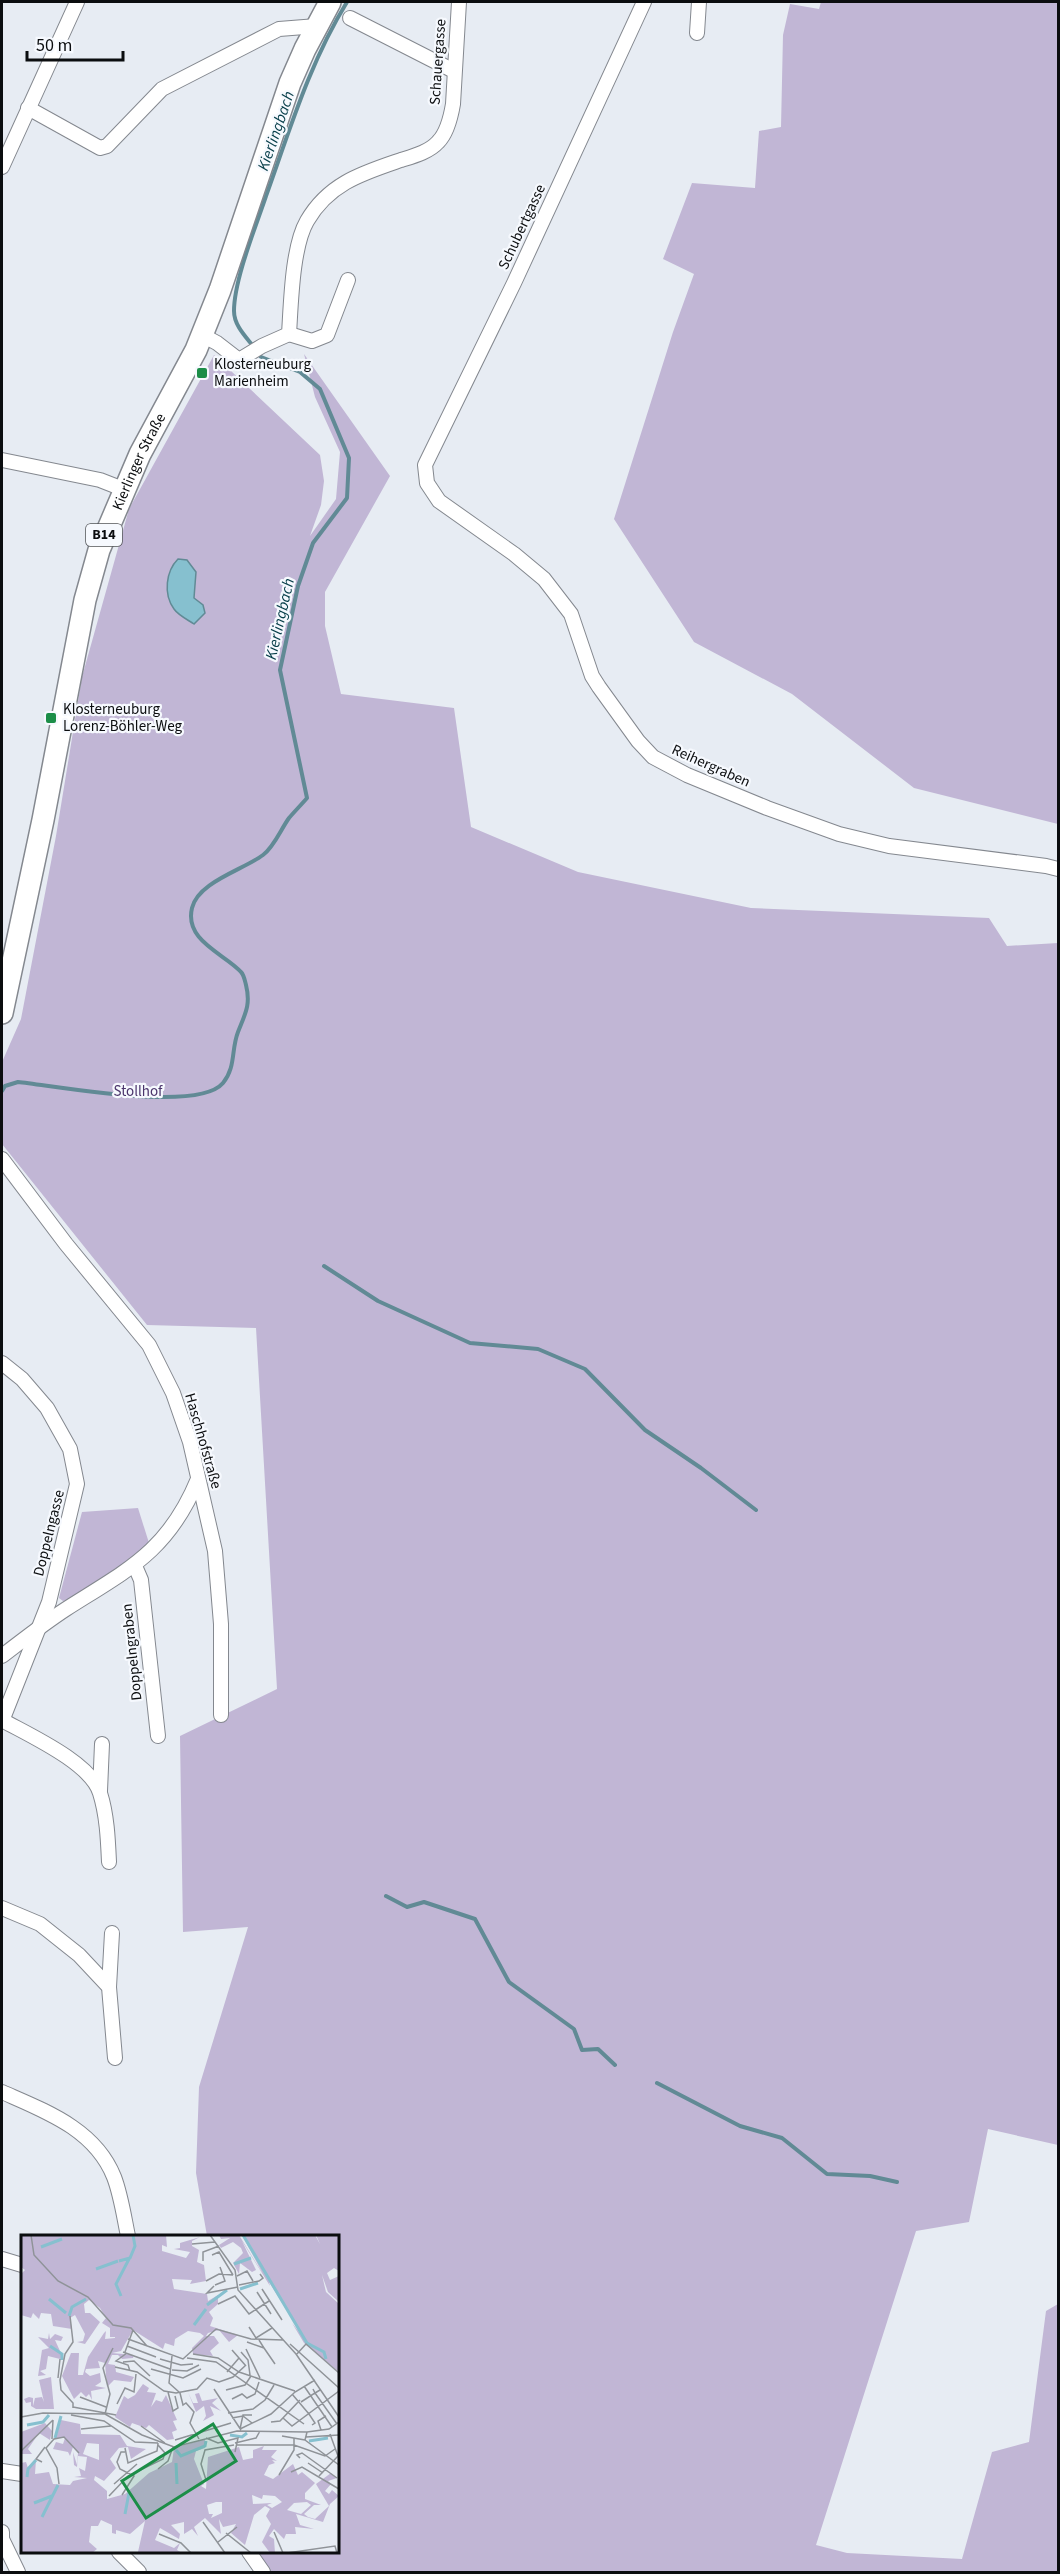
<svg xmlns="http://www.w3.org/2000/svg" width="1060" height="2574" font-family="'Source Sans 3',sans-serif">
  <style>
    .green { fill: #c1b6d5 }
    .water { fill: #86c0cf; stroke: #618a95; stroke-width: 1.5 }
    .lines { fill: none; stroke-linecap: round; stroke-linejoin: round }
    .stream { stroke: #618a95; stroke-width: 4 }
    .minor-casing { stroke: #84888f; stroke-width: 16 }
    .primary-casing { stroke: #84888f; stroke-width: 24 }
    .minor { stroke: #fff; stroke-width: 14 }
    .primary { stroke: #fff; stroke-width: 21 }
    .poi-dot { fill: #1c8e48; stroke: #f6f9fe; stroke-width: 2 }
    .labels { text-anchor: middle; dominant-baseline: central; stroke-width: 4.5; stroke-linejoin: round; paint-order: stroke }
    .shield { fill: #f6f9fe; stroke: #525457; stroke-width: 1.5 }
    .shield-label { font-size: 14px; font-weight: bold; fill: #0b0d0f }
    .street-label { font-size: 15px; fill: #0b0d0f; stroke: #f6f9fe }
    .poi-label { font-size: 15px; fill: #0b0d0f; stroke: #f6f9fe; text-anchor: start }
    .park-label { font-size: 15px; fill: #4b356c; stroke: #f6f9fe }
    .water-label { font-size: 16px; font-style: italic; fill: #073e49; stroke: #f6f9fe }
    .inset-river { fill: none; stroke: #86c0cf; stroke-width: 3 }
    .inset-road { fill: none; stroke: #8f9398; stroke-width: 1.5 }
    .view { fill: #1c8e48; fill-opacity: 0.15; stroke: #1c8e48; stroke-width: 3 }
    .inset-edge { fill: none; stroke: #0b0d0f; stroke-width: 3 }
  </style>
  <rect width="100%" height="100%" fill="#e7ecf3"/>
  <!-- green -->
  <g class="green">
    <polygon points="821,2 1058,2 1058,824 914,788 792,694 694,642 614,519 673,332 694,274 663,259 692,183 755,188 759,131 781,127 783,35 790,4 819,9"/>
    <polygon points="304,354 390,476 325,592 325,626 341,694 454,708 471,827 578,872 751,908 989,918 1007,946 1058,943 1058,2145 988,2129 969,2222 916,2231 816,2545 847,2553 962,2559 992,2452 1029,2442 1046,2311 1058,2304 1058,2572 272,2572 264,2569 253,2552 338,2552 338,2236 207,2236 196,2173 199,2087 248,1927 183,1932 180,1736 277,1689 256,1328 147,1325 2,1144 2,1062 21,1019 56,836 82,677 129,509 214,355 320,455 324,481 321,505 310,536 336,499 340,452 315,397"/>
    <polygon points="138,1508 149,1543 132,1558 68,1600 63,1601 59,1598 82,1512"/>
  </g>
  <!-- water -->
  <path class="water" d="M178,559L187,560L196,572L194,598L203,605L205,613L194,624C188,620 178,615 174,609C163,594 166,571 178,559Z"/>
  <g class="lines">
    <!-- stream -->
    <g class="stream">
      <path d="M253,346C245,336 234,325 234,311C234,280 256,226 266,196C290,129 310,62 347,2"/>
      <path d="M2,1091L5,1086L18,1082C57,1086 198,1113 223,1083C236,1067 231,1050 238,1032C245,1014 251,1005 246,985C245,981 244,975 241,972C225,954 184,941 192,908C198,882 243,870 263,855C274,847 281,829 289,818C295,811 301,805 307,798L280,670L298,586L313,543L347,498L349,458L320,389L300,372L261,357L258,352"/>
      <polyline points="324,1266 378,1301 470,1343 538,1349 585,1369 645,1430 701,1468 756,1510"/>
      <polyline points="386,1896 407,1907 424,1902 475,1919 509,1982 574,2029 582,2050 598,2049 615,2065"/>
      <polyline points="657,2083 740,2126 782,2138 827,2174 870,2176 897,2182"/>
    </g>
    <!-- minor casing -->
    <g class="minor-casing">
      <g id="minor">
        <polyline points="644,2 514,283 425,465 427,483 439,501 514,554 544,579 571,614 592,676 599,687 638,741 653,757 687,775 767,808 839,834 889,846 1046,866 1058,869"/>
        <polyline points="350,18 454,71"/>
        <polyline points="697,33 699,2"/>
        <polyline points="28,108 100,148 107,146 162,89 279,29 317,26"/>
        <polyline points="2,167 77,2"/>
        <polyline points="289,334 312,341 327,335 348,280"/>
        <path d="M202,335L217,343L239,360L262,346L289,334C291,304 292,247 307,221C329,183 363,173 401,160C414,156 429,152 438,142C447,133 451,116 453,104L459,2"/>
        <polyline points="2,460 100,480 123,489"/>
        <polyline points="2,1159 66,1244 149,1345 173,1393 190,1442 215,1551 221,1624 221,1715"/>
        <polyline points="2,1363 22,1379 47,1408 70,1449 77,1484 49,1602 2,1721"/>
        <polyline points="135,1566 141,1580 158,1736"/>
        <path d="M2,1656C23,1640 43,1624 66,1609C127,1570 168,1552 198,1479"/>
        <path d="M2,1720C29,1735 91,1763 100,1793C107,1815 108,1840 109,1862"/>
        <polyline points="100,1791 102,1744"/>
        <polyline points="2,1908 40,1924 79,1955 109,1987 115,2058"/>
        <polyline points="109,1987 112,1933"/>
        <path d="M2,2092C45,2111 95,2129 114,2177C121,2195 124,2217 128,2236"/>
        <polyline points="2,2259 22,2265"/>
        <polyline points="2,2471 22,2474"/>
        <polyline points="2,2532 2,2539 18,2572"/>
        <polyline points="119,2552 139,2572"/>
        <polyline points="249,2552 263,2572"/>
      </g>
    </g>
    <!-- primary casing -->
    <g class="primary-casing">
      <g id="primary">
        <path id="s1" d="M2,1013L43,820L85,600L99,550L140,454L196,350L220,290L290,83L305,49L330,2"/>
      </g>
    </g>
    <!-- minor -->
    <use href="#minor" class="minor"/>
    <!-- primary -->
    <use href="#primary" class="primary"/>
  </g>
  <!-- markers -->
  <g class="poi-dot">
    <rect x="196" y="367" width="12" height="12" rx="3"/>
    <rect x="45" y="712" width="12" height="12" rx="3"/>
  </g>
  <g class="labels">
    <!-- shield labels -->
    <rect class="shield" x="86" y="524" width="36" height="22" rx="4.5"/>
    <g class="shield-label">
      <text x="104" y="535">B14</text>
    </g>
    <!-- street labels -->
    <g class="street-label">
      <text transform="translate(438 62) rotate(-86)">Schauergasse</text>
      <text transform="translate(522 227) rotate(-65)">Schubertgasse</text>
      <text stroke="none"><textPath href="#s1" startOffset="570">Kierlinger Straße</textPath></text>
      <text transform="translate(711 766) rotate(24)">Reihergraben</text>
      <text transform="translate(203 1441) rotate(74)">Haschhofstraße</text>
      <text transform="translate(49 1533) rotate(-76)">Doppelngasse</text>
      <text transform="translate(132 1652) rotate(-96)">Doppelngraben</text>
    </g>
    <!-- poi labels -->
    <g class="poi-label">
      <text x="214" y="364">Klosterneuburg<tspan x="214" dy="17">Marienheim</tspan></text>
      <text x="63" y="709">Klosterneuburg<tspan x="63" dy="17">Lorenz-Böhler-Weg</tspan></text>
    </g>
    <!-- park labels -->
    <g class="park-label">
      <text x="138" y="1091">Stollhof</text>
    </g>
    <!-- water labels -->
    <g class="water-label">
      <text transform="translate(276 131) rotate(-71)">Kierlingbach</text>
      <text transform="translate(280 619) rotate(-77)">Kierlingbach</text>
    </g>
  </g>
  <!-- overview -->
  <g transform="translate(21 2235)">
    <rect width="318" height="318" fill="#e7ecf3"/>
    <path d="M0,0H145L146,12L141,10V16L165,23L169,17L153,14L159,13V8L179,2L171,6V11L178,15L176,27L183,30L185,46L169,49L171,45L151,44L153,54L186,59L187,66L197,60V69L188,77L192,83L189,91L217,100L208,107L198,95L187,98L185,101H193L198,108L189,116L192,121L172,119L171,113L183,101L179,98L167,96L154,104L153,111L144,108L142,114L112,95L100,116L91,118L113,120L112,123L101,124L97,120H91L87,129L94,130L95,137L113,142L110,147L93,145L86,152L84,128L77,126L79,133L65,134L64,137L69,141L79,138L80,147L74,151L85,153L70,156L71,165L68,159L65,162L60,157L53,164L41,141L50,118H58L57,140H62L67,122L83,98L85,96L84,104L94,103V102H89V93L81,88L85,83L79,73L68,65L63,69L64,78H69L79,87L64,109L56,107L62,106L64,99L54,80L49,83L51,94L32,91L30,79L20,78L18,84L12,78L10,83L0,80V39L4,35L0,32ZM198,0H218L242,39L221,0H294L299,9L295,0H317L318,36L313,33L306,38L309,45L318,41V67L307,57L301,40L305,57L318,69V137L283,108L271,88L285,106L248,47L249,51L221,6L235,35L231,37L219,28L218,39L212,28L222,18L220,13L212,7L200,13L198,10L209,3L200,4ZM28,98L29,104L34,99L42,102L40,106L34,105L43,125L27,121L25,134L19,136L25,140L17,141L21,115L28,113L17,102L27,104ZM30,142L33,174H15L10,171V167L5,168L3,164L8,162L12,163V171L14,163L21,162L23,167L18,145ZM122,149L128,153L126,157L135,158L130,172L135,165L141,167L145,160L156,185L152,186L156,195L151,197L153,204L146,205L128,190L125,193L111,188L109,192L94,182L103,161L107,164L114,160ZM167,157L172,168H177L174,159L178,158L181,166L197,163L191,168L200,176L189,171L193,180L182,186L185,181L183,171L175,177ZM40,185L59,189L60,199L99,200L106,211L125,214L110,224L107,212L98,213L89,224L95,233L83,246L74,241L73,245L86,256V264L104,259L128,238L151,227L153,213L184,204V213L175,216L173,224L183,249L180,251L185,254L187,222L218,212L222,225L232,223V215L243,211L241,215H256L250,222L256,226L251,225L254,228L248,230L243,240L252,244L272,229L277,240L281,237L294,248L284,258V264L300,270H293L283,279L287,282L294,284L308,271L295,249L310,238L316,243L307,246L310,249L304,256L308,259L311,255L318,261L309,269L302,287L275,279L279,290L293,294L274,292L275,299H265L263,304L253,294L248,301L253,304L254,318H249L241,307L250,289L245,281L249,274L244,271L233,280L224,310L210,298L215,289L202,292L198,284L200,299L184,283L173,292L177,301L171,294L163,299V287L150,290L159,299L158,304L139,293L134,305L153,313L159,308L156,315L161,318H104L117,317L124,286L109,299L95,295V299L91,298V290L80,285L77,291H70L68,307L76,314L71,318H0V228L5,227L7,233L15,225L14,239L28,237L32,249L49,250L52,246L66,243L53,242L60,241L58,233L64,236L66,222L57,221L56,232L53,230L52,217L56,230L57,218L52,212L49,221L47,217L32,214L35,207L42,209L44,203H35ZM66,208L78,209V225L62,219ZM231,260L241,264L242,260L254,261L261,267L251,273L246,270L251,268L232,269ZM195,267H201V278L190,283L192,279H188L186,270ZM286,267L290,270L280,279L266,275L273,268ZM24,188L31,196L29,205L18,198L7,214L11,219H0V197Z" fill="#c1b6d5" fill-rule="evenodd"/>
    <path class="inset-river" d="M222,0L286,108L303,117L305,124M20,12L41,4M98,26L109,23L114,11L112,0M213,29L230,23M75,34L97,26M219,54L237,48M100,61L95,49L108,24M28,64L45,78M186,70L206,55M48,81L51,72L65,64M173,90L185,74M29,111L41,119V125M6,190L22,187L28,180M209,200L221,202L226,198M34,203L40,181M288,206L307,203M155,215L160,221L184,211L185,206M155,228L156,249M6,242L7,234L15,225M13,268L31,261M104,279L108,258M21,282L37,250"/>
    <path class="inset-road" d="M10,0L13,20L37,46L67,62L92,90L110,93L126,111M189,0L214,35L217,55L275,119M171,9L194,7M191,20L198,17L212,40M182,26V17L198,11M216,41L226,36L232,46M185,46L198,39L212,40M194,50L204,46L199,32M218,50L238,46L242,43L239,39M193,51L186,58L217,52M241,54L261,85M236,57L250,79M197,69L214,61L228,79L248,66M49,81L52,107L44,119L39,145L40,155L52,168V173M228,92L235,103L251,93M107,104L162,124L195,94L230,104L262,105M226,107L243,113L238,105M269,109L318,153M106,111L135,122M243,113L254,129M225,114L239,143M211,115L225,131M102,117L149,134M104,117L112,95M220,117L227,125L229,140M106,118L95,126L107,130L109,136M172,119L197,123L218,137L274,156M275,119L318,182M275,120L285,109L318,138M151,121L148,148L158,157M166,123L195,127L283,189M139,124L160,130L172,129M102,127L113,126L129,141M94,132L116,137L143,156L155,158L176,154L186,143L198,147L212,142L225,130M130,134L162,143L180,134M151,135L166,136L178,130M206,137L218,123M37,143L39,124M283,151L311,192M193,154L220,195M205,155L224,150L230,141M299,155L294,158L316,189M147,157L152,176L157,173L154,161M159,158L162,170L165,168L173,177L169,188L178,204M271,159L288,179L294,188L291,190M59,162L85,172M211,164L221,159L226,163L234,159L238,147M280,167L294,158L292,154M96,169L104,153L113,157L115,139M52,172L95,180M207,178L232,174L244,165L253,150M84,179L89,159L82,133L92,113M50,180L83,186L114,207L137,208M0,182L22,178L84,179L121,200L153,212L216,196L286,197L308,194L318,187M211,183L222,181L231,188M262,183L271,191L318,156M250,187L259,186L279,165M120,191L144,208M60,194L90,191M219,194L250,179L274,157L294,145M219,194L222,180H231M300,195L297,186L305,181M286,197L284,205L318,230M309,199L317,221M261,201L284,205M285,202L318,200M185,203L197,208L217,203L214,217M31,204L32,185M154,205L210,188M214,208L235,203L239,196M216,210H273L304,221L314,214M104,213L107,228L136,216L137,208M0,216L32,185M279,223L276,220L281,218L316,243M21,227L15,224L24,212M287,228L302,238M137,234L147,226L152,212M270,237L281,232L318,254M258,240L273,215V203M298,241L318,220M185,245L180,229L184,215L213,210M38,249L36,233L25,213L33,204L43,202L58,218M93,249L116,229M101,260L113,241L99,234L96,227L100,217H104M88,261L107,241L142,224L144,218L137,210M182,287L204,318M253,297L262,318M205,298L230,318M138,299L160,308L170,318M197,307L216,292M266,318L314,311L316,318"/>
    <path class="view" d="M192,189L215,226L125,283L101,246Z"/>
    <rect width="318" height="318" class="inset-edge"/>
  </g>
  <!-- border -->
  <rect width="1060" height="2574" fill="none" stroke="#0b0d0f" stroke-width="6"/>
  <!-- scale -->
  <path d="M27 51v9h96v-9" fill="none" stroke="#0b0d0f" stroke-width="3"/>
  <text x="36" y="51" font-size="18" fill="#0b0d0f" stroke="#f6f9fe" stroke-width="4.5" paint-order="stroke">50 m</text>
</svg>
